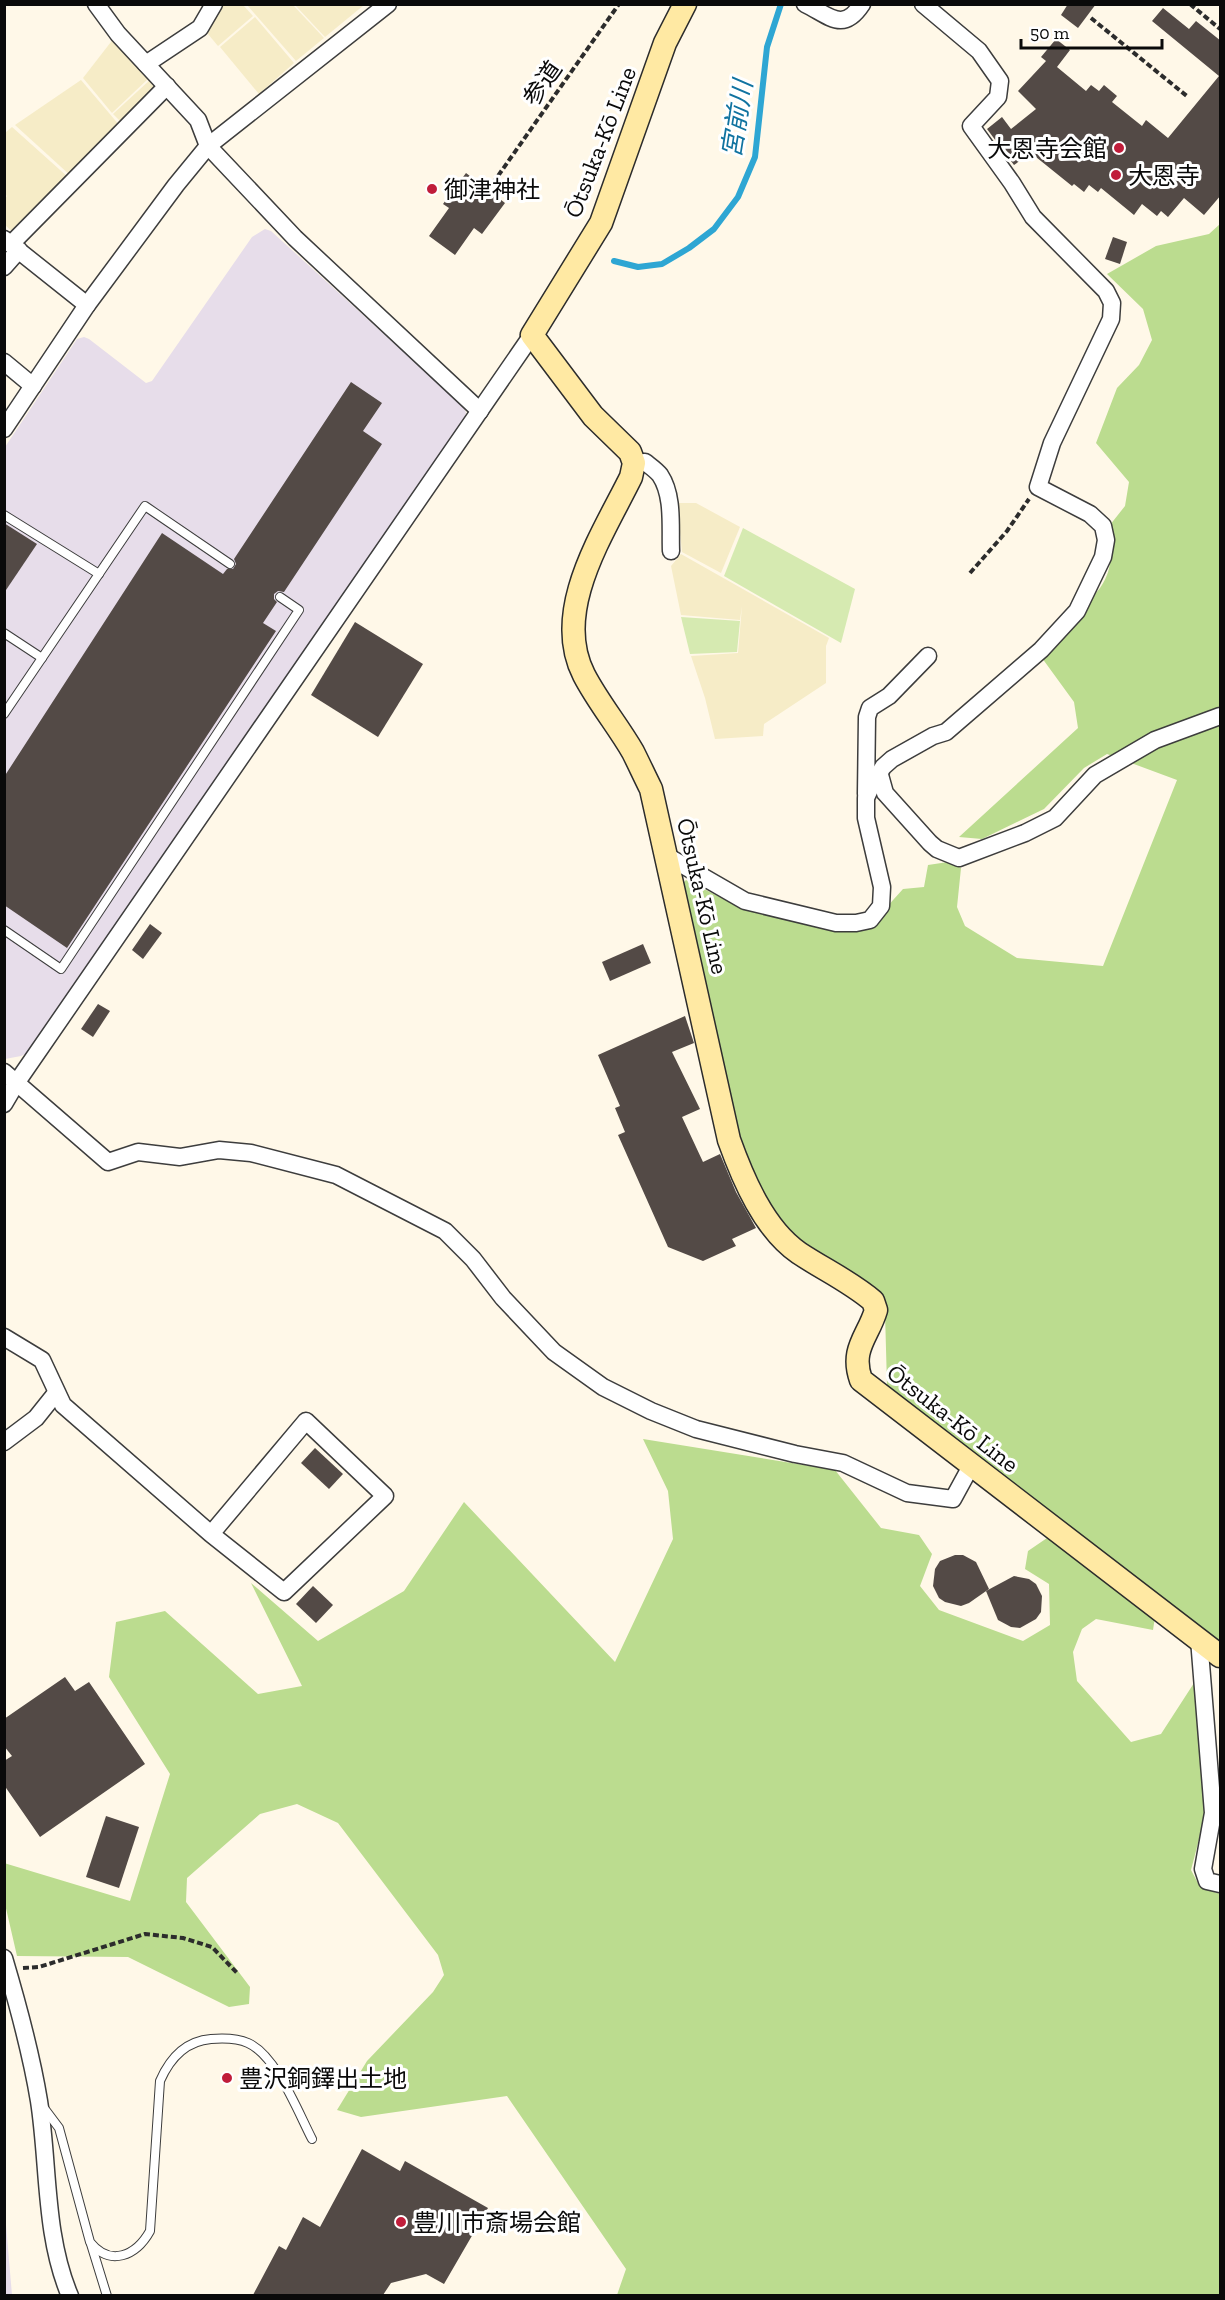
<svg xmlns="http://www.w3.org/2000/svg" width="1225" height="2300" font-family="'Zilla Slab','Noto Sans JP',serif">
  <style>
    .industrial { fill: #e7ddea }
    .farmland { fill: #f6ecc7 }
    .green { fill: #d6eab1 }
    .forest { fill: #bbdc8f }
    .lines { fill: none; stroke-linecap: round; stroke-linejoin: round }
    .stream { stroke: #2ea6d3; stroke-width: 6 }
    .building { fill: #534a46 }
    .service-casing { stroke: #3d3d3d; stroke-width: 10 }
    .minor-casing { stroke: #3d3d3d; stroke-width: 19 }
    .secondary-casing { stroke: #2c2c2c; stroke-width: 25 }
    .path { stroke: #2c2c2c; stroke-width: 4; stroke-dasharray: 6 3; stroke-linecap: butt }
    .service { stroke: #fff; stroke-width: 8 }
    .minor { stroke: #fff; stroke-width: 16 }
    .secondary { stroke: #ffe9a3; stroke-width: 22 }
    .poi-dot { fill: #c01d3a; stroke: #fff; stroke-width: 2 }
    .labels { text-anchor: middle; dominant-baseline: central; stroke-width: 6; stroke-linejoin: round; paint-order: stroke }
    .street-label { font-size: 24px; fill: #0a0a0a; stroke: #fff }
    .poi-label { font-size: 24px; fill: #0a0a0a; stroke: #fff; text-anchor: start }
    .water-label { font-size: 26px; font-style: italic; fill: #1073a0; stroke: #fff }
  </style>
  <rect width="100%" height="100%" fill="#fff8e8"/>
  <!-- industrial -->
  <g class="industrial">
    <polygon points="265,229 271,231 464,407 466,413 464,420 29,1052 21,1056 5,1059 5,447 77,339 84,337 89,339 146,383 152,381 252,237"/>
    <polygon points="5,2213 12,2295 5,2295"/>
  </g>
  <!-- farmland -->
  <g class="farmland">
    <polygon points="218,5 243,5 253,16 218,46 203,28"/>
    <polygon points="247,5 293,5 324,38 296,61"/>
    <polygon points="295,5 364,5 325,37"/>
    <polygon points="255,17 294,63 259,94 220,47"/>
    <polygon points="114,38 149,78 112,113 83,78"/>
    <polygon points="151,79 159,88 123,124 113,114"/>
    <polygon points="81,80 120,126 71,176 15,125"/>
    <polygon points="12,127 69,178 15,234 5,225 4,199 7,196 4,193 5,133"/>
    <polygon points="677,503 696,503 740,527 721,573 682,552"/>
    <polygon points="681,554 829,638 826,646 826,683 764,724 763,736 715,739 705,698 691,656 738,653 742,606 740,620 681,615 671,566"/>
  </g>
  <!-- green -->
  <g class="green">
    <polygon points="743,528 855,589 841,643 724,576"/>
    <polygon points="681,617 740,621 737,652 690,654"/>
  </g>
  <!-- forest -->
  <g class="forest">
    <path d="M1220,224V1642L887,1385L885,1313L800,1241L762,1198L737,1131L683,883L686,880L746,910L875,920L903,889L924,887L928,865L948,862L961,868L957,907L965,926L1017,958L1103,966L1177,780L1107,754L1084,768L1044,809L982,839L959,837L1078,728L1074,702L1042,658L1100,588C1114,567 1111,554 1106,530L1125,506L1129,482L1096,443L1117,388L1139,365L1152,340L1143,309L1107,274L1156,246L1209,234Z"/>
    <polygon points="643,1439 835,1470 881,1528 919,1535 932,1554 920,1586 939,1610 1023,1641 1050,1625 1049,1584 1025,1569 1028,1551 1047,1538 1155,1617 1153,1630 1096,1619 1082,1629 1073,1652 1077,1681 1131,1742 1161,1734 1194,1683 1205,1816 1191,1870 1200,1887 1220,1894 1220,2295 617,2295 626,2269 507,2096 361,2117 337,2110 367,2061 433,1992 444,1975 438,1955 338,1823 297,1804 260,1814 187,1878 186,1902 250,1987 249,2004 229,2007 128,1957 17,1956 5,1904 4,1863 130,1901 170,1774 109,1677 116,1622 165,1611 258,1694 302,1686 251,1583 318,1641 404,1591 464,1502 615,1662 673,1539 668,1491"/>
  </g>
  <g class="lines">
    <!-- stream -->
    <polyline class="stream" points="614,261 638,267 662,264 689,248 714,229 738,197 755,157 767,47 781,4"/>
  </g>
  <!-- building -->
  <g class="building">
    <polygon points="1068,4 1096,4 1078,28 1061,15"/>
    <polygon points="1163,8 1189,29 1196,21 1221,41 1221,195 1204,215 1184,198 1168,217 1161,211 1157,216 1142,204 1134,215 1101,188 1098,192 1089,185 1084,192 1074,184 1072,186 1031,153 1014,165 987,129 1002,117 1011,129 1036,109 1018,91 1046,61 1041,57 1056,39 1070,50 1057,67 1086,91 1091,85 1099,91 1104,85 1117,96 1112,102 1142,126 1146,120 1168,138 1219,76 1152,21"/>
    <polygon points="466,173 505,203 482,234 474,228 455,255 429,236 449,208 443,204"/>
    <polygon points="1113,237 1127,242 1120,264 1105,259"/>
    <polygon points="351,382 382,403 363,431 382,444 284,592 278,591 274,594 274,599 277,602 263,623 276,631 67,948 4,905 4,777 162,533 223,574 227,569 233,569 236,564 234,559"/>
    <polygon points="4,523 37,544 4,593"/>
    <polygon points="355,622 423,664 378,737 311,695"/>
    <polygon points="150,924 162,933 143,959 132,950"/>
    <polygon points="643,944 651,963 610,981 602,962"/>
    <polygon points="98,1004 110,1011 93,1037 81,1029"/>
    <polygon points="685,1016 694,1043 672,1052 700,1109 682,1117 703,1162 720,1154 736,1192 756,1228 732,1239 736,1246 703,1261 668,1247 618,1135 625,1132 615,1108 620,1106 598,1055"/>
    <polygon points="315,1448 343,1474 329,1489 301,1463"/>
    <polygon points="955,1555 963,1555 976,1562 989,1589 969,1603 961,1606 945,1602 939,1598 933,1586 935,1569 940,1561"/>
    <polygon points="1014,1576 1029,1579 1036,1584 1042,1596 1041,1612 1036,1619 1020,1628 1011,1627 998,1620 986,1591"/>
    <polygon points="313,1586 333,1605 316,1623 296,1604"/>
    <polygon points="65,1677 75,1691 89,1682 145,1764 40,1837 4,1785 4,1761 12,1756 4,1746 4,1719"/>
    <polygon points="106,1816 139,1827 119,1888 86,1877"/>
    <polygon points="362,2149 400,2171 405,2161 488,2208 444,2284 426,2274 391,2283 383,2295 253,2295 279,2246 286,2250 303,2217 320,2227"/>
  </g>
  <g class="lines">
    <!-- service casing -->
    <g class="service-casing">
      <g id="service">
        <polyline points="4,515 99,574"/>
        <polyline points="4,633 42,658"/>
        <polyline points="4,714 145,506 230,564"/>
        <polyline points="4,930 61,969 299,610 280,597"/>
        <path d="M44,2108L59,2128L90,2242C110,2267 136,2256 150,2231L160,2081C170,2058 186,2041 211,2039C224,2038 237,2038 248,2043C276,2055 298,2112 312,2139"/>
        <polyline points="91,2244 107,2296"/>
      </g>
    </g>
    <!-- minor casing -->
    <g class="minor-casing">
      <g id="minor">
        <polyline points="96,4 118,34 198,120 208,146 295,238 480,411"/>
        <path d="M805,4C830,16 843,33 862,4"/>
        <polyline points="146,64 200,28 214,4"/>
        <polyline points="4,239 87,305"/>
        <polyline points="11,244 167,86"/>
        <polyline points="4,267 19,250"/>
        <polyline points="4,362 33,386"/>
        <polyline points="4,429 87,305 176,185 208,146 388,4"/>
        <path d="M634,463L645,462C650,466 656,470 660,475C674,496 670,527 671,551"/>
        <polyline points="880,775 885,793 930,843 937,849 959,858 1025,833 1055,818 1095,775 1155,740 1220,716"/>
        <polyline points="866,794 867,717 870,708 889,696 928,656"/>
        <polyline points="667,856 745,901 836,923 856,923 870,920 881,906 882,887 866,818 866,798 871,787 883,767 892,759 933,736 946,732 1041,650 1077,611 1103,557 1106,540 1103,526 1090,514 1038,487 1052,443 1111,319 1112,303 1106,291 1033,217 1012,183 971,126 998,97 1000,81 979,51 923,4"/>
        <polyline points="4,1072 108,1162 138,1152 180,1157 219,1150 251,1153 336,1175 445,1231 473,1259 503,1298 554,1352 603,1387 651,1411 696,1429 795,1454 843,1463 907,1493 953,1499 971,1466"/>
        <polyline points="4,1104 17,1082 532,335"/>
        <polyline points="4,1337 42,1360 63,1405 211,1534 284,1592 385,1496 306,1421 211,1534"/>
        <polyline points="4,1442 36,1418 56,1393"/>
        <polyline points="1199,1639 1213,1813 1203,1869 1207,1881 1220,1884"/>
        <path d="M4,1958C18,2005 31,2052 39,2101C49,2165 44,2235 70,2296"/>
      </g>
    </g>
    <!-- secondary casing -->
    <g class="secondary-casing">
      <path id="secondary" d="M685,4L665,43L601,223L532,335L593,416L630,452L634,463L631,477C603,534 551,611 584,675C598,702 618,726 633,752C639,764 645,777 651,789L729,1140C743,1179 764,1229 799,1253C823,1269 851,1282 873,1301L876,1310C868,1337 850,1349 861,1380L1220,1656"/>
    </g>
    <!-- path -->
    <g class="path">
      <polyline points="1190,4 1220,29"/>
      <polyline points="1091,18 1188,97"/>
      <polyline points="493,183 619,4"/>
      <polyline points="970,573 1007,531 1029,499"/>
      <polyline points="23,1968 39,1967 145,1934 183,1938 212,1947 238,1974"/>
    </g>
    <!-- service -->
    <use href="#service" class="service"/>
    <!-- minor -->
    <use href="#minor" class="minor"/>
    <!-- secondary -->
    <use href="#secondary" class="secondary"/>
  </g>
  <!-- markers -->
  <g class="poi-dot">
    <circle cx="1119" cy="148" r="6"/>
    <circle cx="1116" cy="175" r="6"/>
    <circle cx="432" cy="189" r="6"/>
    <circle cx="227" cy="2078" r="6"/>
    <circle cx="401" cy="2222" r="6"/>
  </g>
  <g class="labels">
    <!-- street labels -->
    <g class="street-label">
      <text transform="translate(542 83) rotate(-55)">参道</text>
      <text transform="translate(600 142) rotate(-69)">Ōtsuka-Kō Line</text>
      <text transform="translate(703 896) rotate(77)">Ōtsuka-Kō Line</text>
      <text transform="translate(953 1418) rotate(38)">Ōtsuka-Kō Line</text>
    </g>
    <!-- poi labels -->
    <g class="poi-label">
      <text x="1107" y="148" text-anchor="end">大恩寺会館</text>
      <text x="1128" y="175">大恩寺</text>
      <text x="444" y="189">御津神社</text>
      <text x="239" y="2078">豊沢銅鐸出土地</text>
      <text x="413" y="2222">豊川市斎場会館</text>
    </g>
    <!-- water labels -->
    <g class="water-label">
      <text transform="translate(737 119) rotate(-81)">宮前川</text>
    </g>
  </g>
  <!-- border -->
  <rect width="1225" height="2300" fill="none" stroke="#0a0a0a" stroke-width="12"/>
  <!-- scale -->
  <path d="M1021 39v9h141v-9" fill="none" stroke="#0a0a0a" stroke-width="3"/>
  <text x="1030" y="39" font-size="18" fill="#0a0a0a" stroke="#ffffff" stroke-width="4.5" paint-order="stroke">50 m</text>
</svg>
